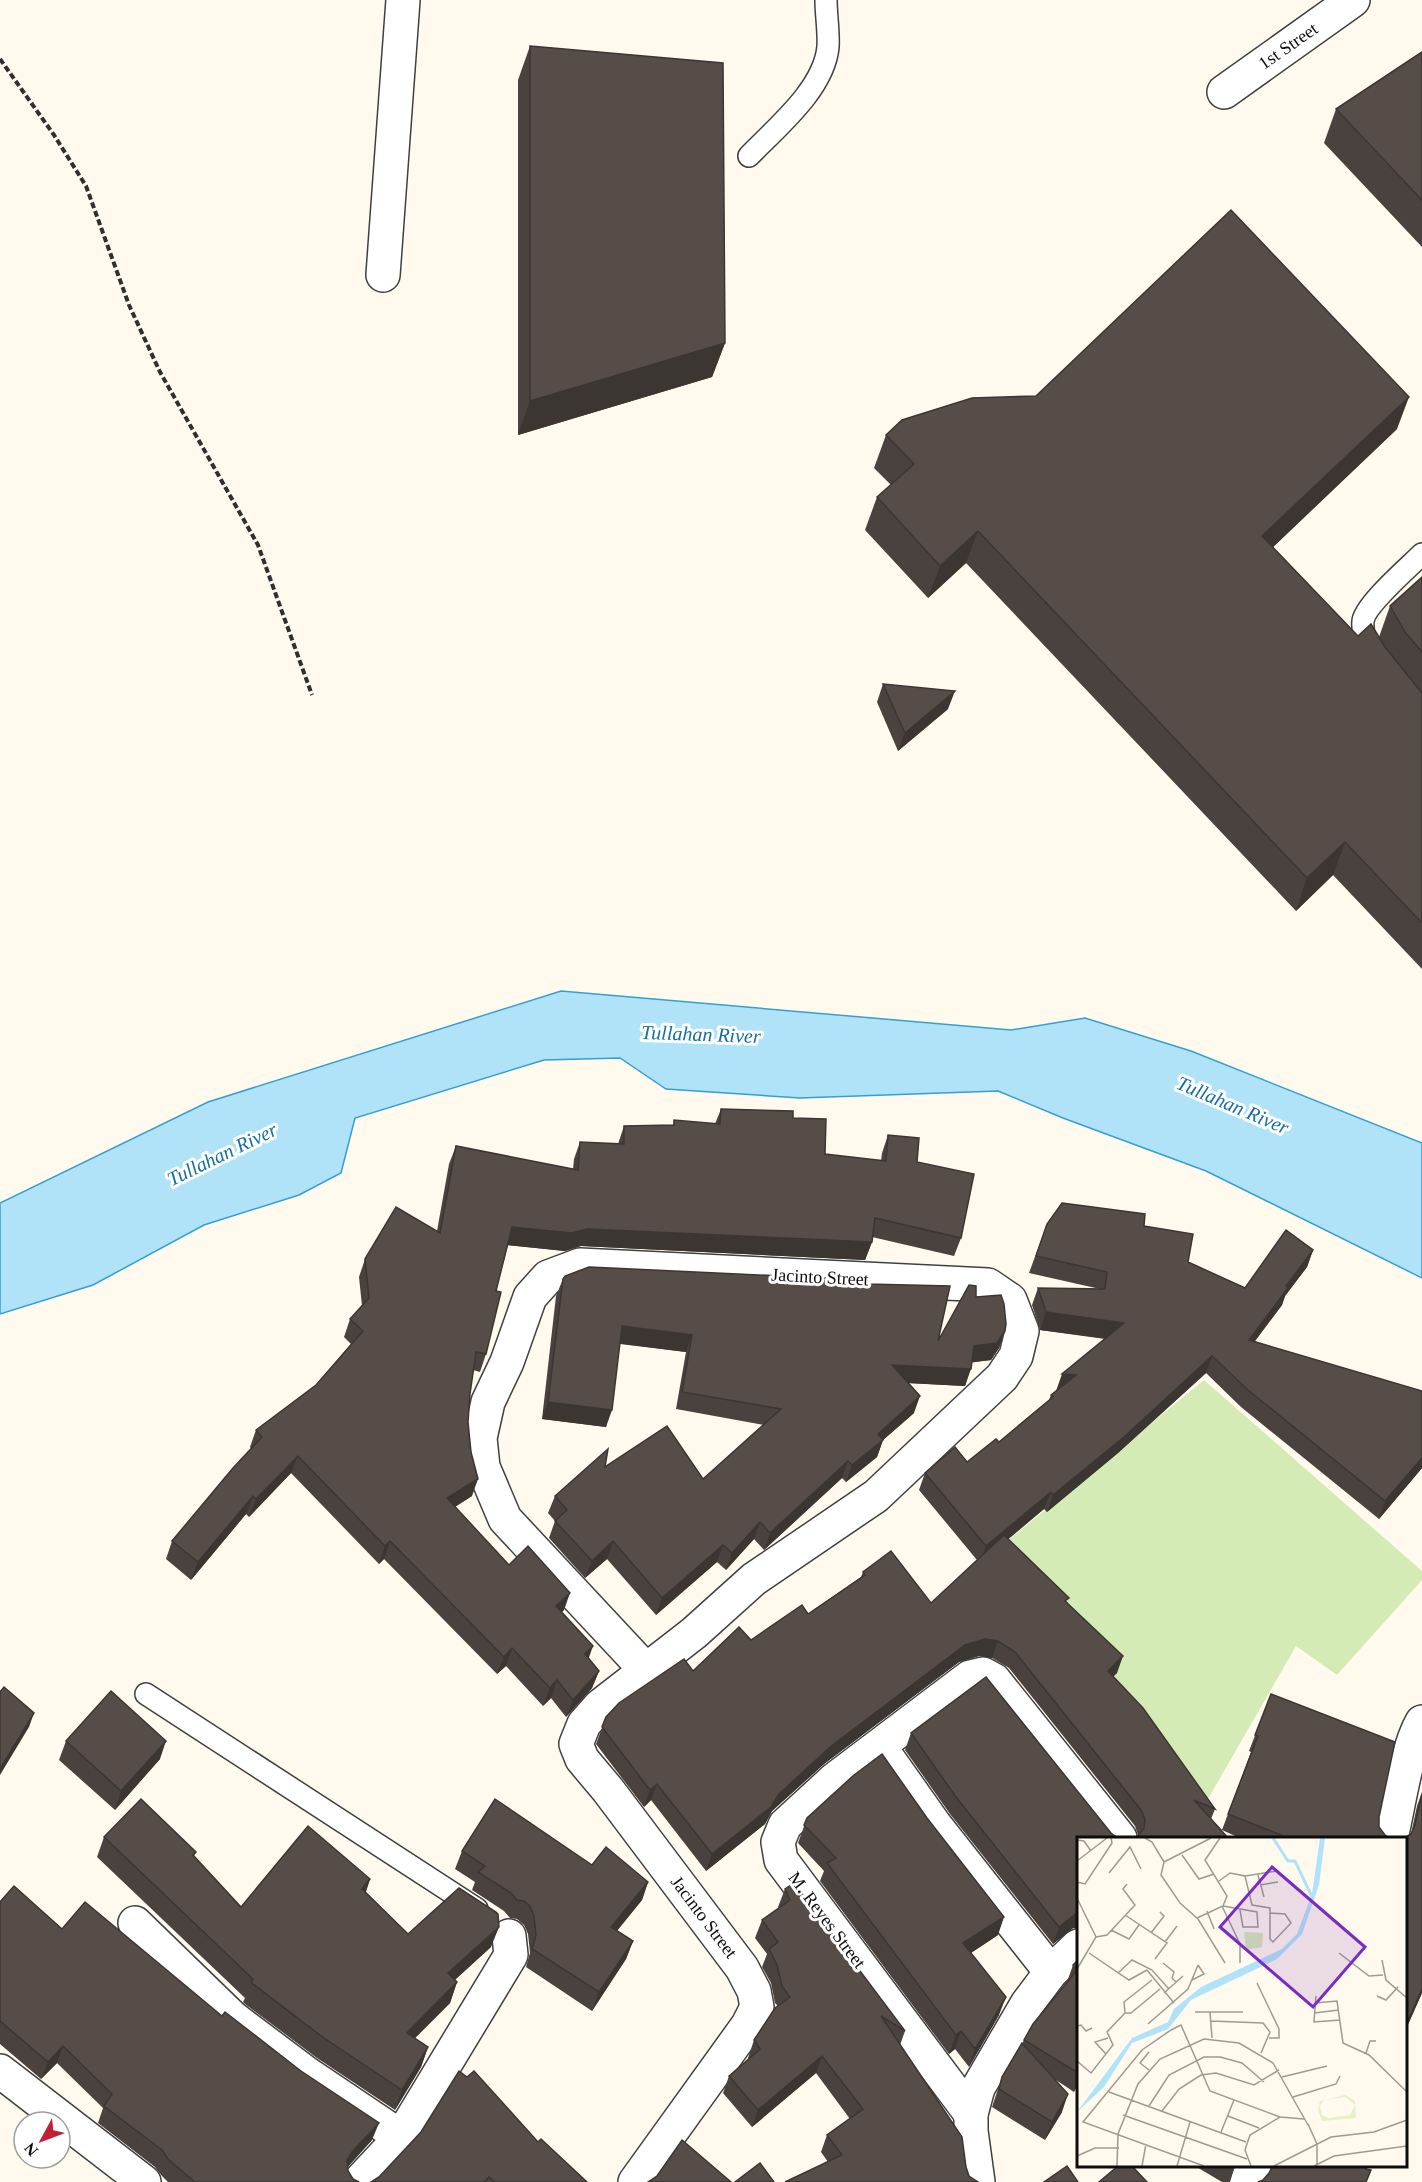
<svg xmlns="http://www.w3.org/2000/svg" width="1422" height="2182" font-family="Georgia,serif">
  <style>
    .green { fill: #d5ebb5 }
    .water { fill: #b0e3f8; stroke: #349fd2; stroke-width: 1.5 }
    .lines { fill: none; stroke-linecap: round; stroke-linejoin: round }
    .lane-casing { stroke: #404040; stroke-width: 24 }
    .street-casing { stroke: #404040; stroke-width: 36 }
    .path { stroke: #2f2f2f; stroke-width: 4; stroke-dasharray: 6 3; stroke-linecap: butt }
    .lane { stroke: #fff; stroke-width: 21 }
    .street { stroke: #fff; stroke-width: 33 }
    .wall { fill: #4a423f }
    .shaded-wall { fill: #3c3633 }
    .building { fill: #564d49; stroke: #3c3633; stroke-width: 1.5 }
    .labels { text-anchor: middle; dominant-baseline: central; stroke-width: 6; stroke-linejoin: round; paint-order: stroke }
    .street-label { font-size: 18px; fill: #0d0d0d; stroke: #fff }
    .water-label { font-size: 20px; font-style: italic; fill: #126fa3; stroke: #fff }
    .inset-river { fill: none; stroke: #b0e3f8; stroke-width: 3 }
    .inset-road { fill: none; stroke: #9e9b93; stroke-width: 1.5 }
    .view { fill: #7b2cbf; fill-opacity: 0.15; stroke: #7b2cbf; stroke-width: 3 }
    .inset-edge { fill: none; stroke: #0d0d0d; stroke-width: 3 }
  </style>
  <rect width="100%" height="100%" fill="#fffaed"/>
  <!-- green -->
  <polygon class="green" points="1204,1380 1422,1571 1422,1580 1337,1675 1296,1646 1204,1806 1006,1542"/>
  <!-- water -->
  <polygon class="water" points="561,991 1011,1030 1085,1018 1191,1051 1422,1143 1422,1278 1206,1171 1063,1118 998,1091 800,1098 666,1089 620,1058 544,1060 355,1118 341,1173 299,1195 204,1225 93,1285 0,1314 0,1203 208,1102"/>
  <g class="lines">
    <!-- lane casing -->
    <g class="lane-casing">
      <g id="lane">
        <path d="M749,156C777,127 824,89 828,47C829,32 826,15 826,0"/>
        <path d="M1373,657C1366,646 1362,634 1363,621C1365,605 1409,567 1422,554"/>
        <polyline points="146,1694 477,1909"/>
      </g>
    </g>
    <!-- street casing -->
    <g class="street-casing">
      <g id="street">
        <polyline points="1224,92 1353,0"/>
        <polyline points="383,275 403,0"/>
        <polyline points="880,1747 935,1825 1051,1972"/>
        <path d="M1391,1838C1399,1805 1406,1750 1422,1722"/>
        <polyline points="135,1923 233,2018 306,2073 401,2137"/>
        <polyline points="0,2071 144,2182"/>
        <polyline points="971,2114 781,1860 778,1842 785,1825 835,1779 970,1677 983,1674 994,1680 1120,1838"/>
        <polyline points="359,2182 401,2137 511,1955 509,1936"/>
        <polyline points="635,2182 748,2025 757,2007 754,1991 742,1968 608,1790 582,1759 576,1744 584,1724 600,1706 694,1633 754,1579 876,1496 1002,1377 1016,1356 1022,1331 1010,1300 988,1285 580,1265 548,1277 530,1297 507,1362 488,1402 480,1438 483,1467 505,1519 645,1669"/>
        <polyline points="978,2182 971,2131 971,2114 978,2088 1027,2004 1051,1972 1078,1946"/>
        <polyline points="1246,2182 1254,2166"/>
      </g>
    </g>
    <!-- path -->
    <polyline class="path" points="0,59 54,135 86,186 129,305 160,372 258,545 312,695"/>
    <!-- lane -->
    <use href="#lane" class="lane"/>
    <!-- street -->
    <use href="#street" class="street"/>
  </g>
  <!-- wall -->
  <g class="wall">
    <polygon points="530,46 725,343 712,377 518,435 518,80"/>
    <polygon points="1422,52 1422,247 1324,143 1336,109"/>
    <polygon points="1397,429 1273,547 1358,636 1379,637 1390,606 1422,577 1422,969 1333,875 1296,911 966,563 928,598 865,530 877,497 891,485 874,468 886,435"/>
    <polygon points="883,684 948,709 898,751 877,702"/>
    <polygon points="721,1109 793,1118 825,1154 881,1161 882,1153 888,1135 917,1162 961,1238 954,1256 872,1237 872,1242 865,1260 581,1246 565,1251 508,1245 496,1291 486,1354 480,1372 473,1370 470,1394 468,1422 472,1496 455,1507 509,1565 564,1610 562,1612 589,1658 599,1671 592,1688 566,1717 551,1698 543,1706 506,1666 497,1674 384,1559 379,1564 291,1473 249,1517 246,1514 191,1580 166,1559 172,1541 251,1449 250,1447 256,1430 316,1385 351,1344 344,1337 350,1319 362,1306 359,1277 365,1259 437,1231 449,1164 456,1146 573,1169 574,1159 580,1142 618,1144 624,1126 673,1125 674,1120 715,1124"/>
    <polygon points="1047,1224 1144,1226 1188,1262 1245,1288 1313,1250 1307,1267 1285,1296 1282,1305 1255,1341 1422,1468 1379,1519 1241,1407 1206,1373 1118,1453 1047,1512 1044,1509 1008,1539 1067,1602 1117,1673 1113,1676 1215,1809 1211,1819 1222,1830 1251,1752 1249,1751 1271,1694 1379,1817 1379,1827 1385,1835 1391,1839 1242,1839 1222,1830 1138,1835 1135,1826 1009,1668 992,1658 979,1656 959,1662 824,1764 772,1811 765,1824 706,1871 651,1800 644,1807 596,1744 606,1717 751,1640 808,1614 861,1577 863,1572 931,1603 977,1560 919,1490 925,1473 967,1462 999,1442 1049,1400 1051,1395 1057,1390 1105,1339 1040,1330 1032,1305 1038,1288 1100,1289 1029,1273"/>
    <polygon points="563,1279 867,1284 938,1341 976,1297 1005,1331 999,1348 991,1360 972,1362 965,1386 909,1383 914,1413 883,1440 877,1457 846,1482 842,1478 764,1550 754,1539 726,1570 717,1562 656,1615 607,1559 585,1578 549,1538 555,1521 548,1513 555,1496 605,1467 703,1479 764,1425 676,1409 686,1352 620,1344 606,1427 542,1419 556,1296"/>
    <polygon points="911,1733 1111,1833 1078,1839 1073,1928 1053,1944 950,1814 905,1750"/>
    <polygon points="66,1741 160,1759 115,1810 59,1760"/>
    <polygon points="1422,1792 1422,1993 1406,2029 1406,1839 1411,1834 1417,1806"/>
    <polygon points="807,1818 998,1935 971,1953 999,2015 969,2067 955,2049 949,2054 820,1881 824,1871 798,1843"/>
    <polygon points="104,1837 196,1852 194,1856 241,1907 370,1879 366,1892 408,1934 491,1947 455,1980 457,1982 450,2003 415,2038 428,2047 421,2067 395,2110 317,2058 245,2004 243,2002 245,1998 97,1857"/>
    <polygon points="462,1851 592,1865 648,1882 642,1900 617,1931 633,1941 626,1959 592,2011 526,1967 530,1953 528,1934 524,1925 517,1919 510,1918 504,1911 472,1890 475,1882 455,1869"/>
    <polygon points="785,1889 905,2031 900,2045 966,2167 969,2176 977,2182 828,2162 821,2152 827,2135 850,2119 816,2073 752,2127 723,2093 729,2076 749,2059 748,2058 754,2040 778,2006 775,2003 771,1983 762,1967 767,1954 755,1938 762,1920 779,1908 778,1907"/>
    <polygon points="0,1902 62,1929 222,2016 372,2140 348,2167 348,2171 353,2179 359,2182 168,2182 162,2176 155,2167 98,2123 103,2108 57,2063 41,2079 0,2044"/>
    <polygon points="1078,1960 1078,2085 1074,2092 1056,2080 1062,2112 1045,2140 992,2107 1002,2077 1022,2044 1024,2040 1067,1982 1073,1965"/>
    <polygon points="538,2142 587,2182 371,2182"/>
    <polygon points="1195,2166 1235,2166 1230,2182 1222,2182"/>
  </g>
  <!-- shaded-wall -->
  <g class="shaded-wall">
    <polygon points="725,343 712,377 518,435 530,401"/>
    <polygon points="1409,397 1397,429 1250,569 1262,536"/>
    <polygon points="978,531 966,563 928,598 940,566"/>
    <polygon points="955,691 948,709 898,751 905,733"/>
    <polygon points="1345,842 1333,875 1296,911 1307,878"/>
    <polygon points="512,1227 587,1229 872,1242 865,1260 581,1246 565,1251 506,1245"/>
    <polygon points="1313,1250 1307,1267 1285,1296 1282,1305 1243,1357 1249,1340"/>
    <polygon points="1046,1312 1124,1323 1118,1340 1040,1330"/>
    <polygon points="622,1326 692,1335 686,1352 616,1343"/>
    <polygon points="1005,1331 999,1348 991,1360 968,1363 974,1346"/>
    <polygon points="1212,1356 1206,1373 1118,1453 1047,1512 1053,1495"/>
    <polygon points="892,1365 971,1369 965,1386 886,1382"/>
    <polygon points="1062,1374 1076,1375 1056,1391"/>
    <polygon points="920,1396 914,1413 882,1441 883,1440 877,1457 846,1482 852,1465 878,1434"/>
    <polygon points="548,1402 612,1410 606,1427 542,1419"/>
    <polygon points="298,1456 291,1473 249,1517 256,1499"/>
    <polygon points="1422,1458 1422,1468 1379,1519 1385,1501"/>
    <polygon points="848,1461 842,1478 764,1550 770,1533"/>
    <polygon points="478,1479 472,1496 440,1516 447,1498"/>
    <polygon points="1051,1492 1044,1509 980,1563 986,1546"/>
    <polygon points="253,1496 246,1514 191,1580 198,1562"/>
    <polygon points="760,1522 754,1539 726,1570 732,1553"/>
    <polygon points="390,1541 384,1559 379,1564 385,1546"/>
    <polygon points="613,1541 607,1559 585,1578 592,1561"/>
    <polygon points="723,1545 717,1562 656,1615 662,1598"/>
    <polygon points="570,1593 564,1610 550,1624 556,1606"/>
    <polygon points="985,1639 998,1641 992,1658 979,1656 959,1662 824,1764 772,1811 765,1824 706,1871 712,1854 830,1747 965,1645"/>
    <polygon points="593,1646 587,1663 585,1654"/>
    <polygon points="512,1648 506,1666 497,1674 504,1657"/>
    <polygon points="1123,1656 1117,1673 1102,1688 1108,1671"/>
    <polygon points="599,1671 592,1688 566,1717 573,1700"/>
    <polygon points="557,1680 551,1698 543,1706 550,1688"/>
    <polygon points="34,1713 29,1727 0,1775 0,1769"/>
    <polygon points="166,1741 160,1759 115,1810 121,1791"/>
    <polygon points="657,1784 651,1800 644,1807 650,1790"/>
    <polygon points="370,1879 363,1899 362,1889"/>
    <polygon points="648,1882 642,1900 605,1945 611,1927"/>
    <polygon points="1078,1900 1078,1928 1073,1928 1053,1944 1059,1927"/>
    <polygon points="1004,1917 998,1935 957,1962 963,1943"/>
    <polygon points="499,1927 491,1947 440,1993 448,1973"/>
    <polygon points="633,1941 626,1959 592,2011 599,1992"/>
    <polygon points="457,1982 450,2003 400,2053 407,2033"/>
    <polygon points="1422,1989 1422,1993 1406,2029 1406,2025"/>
    <polygon points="1006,1997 999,2015 969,2067 975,2049"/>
    <polygon points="961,2031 955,2049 949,2054 956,2035"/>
    <polygon points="63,2046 57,2063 41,2079 48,2062"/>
    <polygon points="428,2047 421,2067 395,2110 402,2090"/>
    <polygon points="822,2056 816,2073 752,2127 758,2110"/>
    <polygon points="1068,2094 1062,2112 1045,2140 1052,2122"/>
    <polygon points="379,2123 372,2140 345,2169 347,2160 352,2152"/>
  </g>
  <!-- building -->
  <g class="building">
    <polygon points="530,46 723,63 725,343 530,401"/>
    <polygon points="1422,52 1422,200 1336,109"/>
    <polygon points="1231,210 1409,397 1262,536 1358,636 1371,624 1385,647 1422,693 1422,923 1345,842 1307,878 978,531 940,566 877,497 914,464 886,435 902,420 972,398 1036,396"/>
    <polygon points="1422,577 1422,652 1405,632 1390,606"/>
    <polygon points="883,684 955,691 905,733"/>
    <polygon points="721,1109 793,1111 793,1118 826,1119 825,1154 886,1161 888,1135 919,1138 917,1162 974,1174 961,1238 875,1218 872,1242 587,1229 572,1233 512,1227 496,1291 501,1292 486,1354 476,1352 470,1394 468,1422 471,1452 478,1479 447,1498 509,1565 528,1546 570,1593 556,1606 593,1646 585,1654 599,1671 573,1700 557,1680 550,1688 512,1648 504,1657 390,1541 385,1546 298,1456 256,1499 253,1496 198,1562 172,1541 233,1468 262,1437 256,1430 316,1385 363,1331 350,1319 369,1298 365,1259 396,1207 440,1233 456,1146 578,1170 580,1142 624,1144 624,1126 674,1125 674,1120 720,1124"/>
    <polygon points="1062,1203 1145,1214 1144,1226 1193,1234 1188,1262 1245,1288 1286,1230 1313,1250 1286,1286 1288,1288 1249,1340 1422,1391 1422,1458 1385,1501 1248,1390 1212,1356 1125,1436 1053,1495 1051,1492 986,1546 925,1473 955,1447 967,1462 996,1439 999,1442 1053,1397 1051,1395 1076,1375 1062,1374 1124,1323 1046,1312 1038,1288 1105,1289 1107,1272 1036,1256 1047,1224"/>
    <polygon points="589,1267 867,1280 867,1284 950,1286 938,1341 969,1285 976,1286 976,1297 1001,1295 1004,1304 1006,1324 1005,1331 997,1343 974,1346 971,1369 892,1365 920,1396 878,1434 883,1440 852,1465 848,1461 770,1533 760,1522 732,1553 723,1545 662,1598 613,1541 592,1561 555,1521 567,1510 555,1496 608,1449 605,1467 667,1426 703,1479 781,1409 682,1392 692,1335 622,1326 612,1410 548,1402 563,1279 565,1276"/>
    <polygon points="1004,1535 1069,1598 1065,1601 1123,1656 1108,1671 1143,1708 1215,1809 1194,1800 1229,1839 1131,1839 1138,1836 1144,1828 1145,1819 1141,1810 1015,1652 998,1641 985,1639 965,1645 830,1747 778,1795 771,1807 712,1854 657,1784 650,1790 602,1727 606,1717 619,1703 684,1659 693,1671 739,1627 751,1640 802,1605 808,1614 865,1575 863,1572 891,1551 931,1603"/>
    <polygon points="986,1677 1111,1833 1119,1839 1078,1839 1078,1900 1077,1903 1078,1904 1078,1912 1059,1927 956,1797 911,1733"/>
    <polygon points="4,1687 34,1713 0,1769 0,1692"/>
    <polygon points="111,1691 166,1741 121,1791 66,1741"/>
    <polygon points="1271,1694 1395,1742 1379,1817 1379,1827 1385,1835 1391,1839 1291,1839 1228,1814 1258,1736 1255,1735"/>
    <polygon points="882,1754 927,1818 1004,1917 963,1943 1006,1997 975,2049 961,2031 956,2035 827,1863 836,1858 804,1825 807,1818 854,1775"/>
    <polygon points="1422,1794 1422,1989 1406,2025 1406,1839 1403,1839 1411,1834 1415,1825"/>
    <polygon points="141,1799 196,1852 193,1855 241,1907 308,1826 370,1879 362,1889 408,1934 459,1888 496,1912 498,1914 499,1927 448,1973 457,1982 407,2033 428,2047 402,2090 324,2038 253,1984 251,1982 253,1979 104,1837"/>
    <polygon points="495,1799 592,1865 606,1847 648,1882 611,1927 633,1941 599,1992 532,1949 536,1935 534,1916 530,1906 524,1901 517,1900 511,1893 478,1872 485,1866 462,1851"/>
    <polygon points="794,1883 905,2031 881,2016 962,2137 966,2167 969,2176 978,2182 785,2182 842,2155 827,2135 863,2109 822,2056 758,2110 729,2076 760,2049 754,2040 775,2008 790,1997 782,1986 777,1965 769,1949 778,1942 762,1920 790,1900 785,1889"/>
    <polygon points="14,1886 62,1929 85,1902 222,2016 225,2012 301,2071 379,2123 352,2152 347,2160 348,2171 353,2179 359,2182 195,2182 168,2159 162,2150 104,2106 112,2094 63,2046 48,2062 0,2021 0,1902"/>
    <polygon points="1078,1960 1078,2073 1024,2040 1033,2024 1077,1970 1073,1965"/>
    <polygon points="1022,2043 1068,2094 1052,2122 999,2089 1002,2077"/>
    <polygon points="459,2071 467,2077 474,2071 538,2142 541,2139 587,2182 495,2182 489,2177 484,2182 371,2182 379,2177 421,2132"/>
    <polygon points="682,2140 731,2182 648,2182 657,2176"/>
    <polygon points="760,2163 774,2182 735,2182"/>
    <polygon points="1067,2166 1078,2182 1044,2182"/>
    <polygon points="1118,2166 1132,2166 1147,2182 1099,2182"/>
    <polygon points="1273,2166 1367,2166 1366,2169 1371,2170 1366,2182 1258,2182 1263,2180 1269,2173"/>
  </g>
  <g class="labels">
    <!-- street labels -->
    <g class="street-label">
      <text transform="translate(1288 46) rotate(-35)">1st Street</text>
      <text transform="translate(820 1277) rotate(3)">Jacinto Street</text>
      <text transform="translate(704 1917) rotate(53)">Jacinto Street</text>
      <text transform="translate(827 1920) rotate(53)">M. Reyes Street</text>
    </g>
    <!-- water labels -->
    <g class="water-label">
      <text transform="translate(701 1034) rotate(2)">Tullahan River</text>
      <text transform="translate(1233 1105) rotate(23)">Tullahan River</text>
      <text transform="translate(222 1154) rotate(-26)">Tullahan River</text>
    </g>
  </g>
  <!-- overview -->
  <g transform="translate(1077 1837)">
    <rect width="330" height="330" fill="#fffaed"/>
    <path d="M167,95L186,96L185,110L169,113Z" fill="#d5ebb5"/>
    <path d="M268,258L278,264L279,281L245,284L241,273L243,264ZM268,260L278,268L273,278L252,281L245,278L243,269L247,263Z" fill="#e6f1c7" fill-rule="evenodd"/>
    <path d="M243,1H248L242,48L225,97L200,122L114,163L91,192L55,206L27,250L0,275L55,201L91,185L97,172L124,150L205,112L220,97L235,57Z" fill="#b0e3f8"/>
    <path class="inset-river" d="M196,1L211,24H218L235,60"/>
    <path class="inset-road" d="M68,1L75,5L87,25M0,3L7,4L14,14M105,18L122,42L137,37M0,24L30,1M87,25L84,38L103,66L121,82L148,126M87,25L134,1M32,36L53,10L64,32M181,38L187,60M168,39L200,34M142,44L153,36L168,39L175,68L193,71V102L196,105L214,86L208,77L193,76M0,45L8,47L35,6L34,1M183,48L201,45M145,69L163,107V126M146,69L180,75L181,90H166L163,73M130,74L137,92M48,78L90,106L78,122M120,81L146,69L150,59L128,23L143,1M34,93L52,102L62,88M74,96L87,79L83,75M19,100L30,98L58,68L46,52L50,47M88,105L100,89M12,116L52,143L70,133M262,116L292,139L306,138M305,123L309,143L330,161M86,126L97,135L95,141L99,145M0,132L19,100L0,61M70,133L97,166M41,136L55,123L75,133L92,152M115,143L127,137L121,128M180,146L202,192V201H192M87,156L106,139M239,159L237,185L263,183M300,159L309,163L321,150M238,166L260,164L266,206L292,218L330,255M118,175H166M133,175L135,201M48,176L47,165L75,143M48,176H54L83,152M237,176L262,173M134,184L186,186L193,195L184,216M71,187L111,152L121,128M0,189L4,188L9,194L15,191M289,216L293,204H299M29,217L18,205L31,201M0,224L14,236L36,208L30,195L48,176M72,233L63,226L72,215M205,240L250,229M32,255L169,305M216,260L259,247L263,239M72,269L92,238L127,220H143L165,226L187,245M85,274L102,252L124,238L139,236L177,248L202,233M46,278L170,322M151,279L182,291M231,287L240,307V329M144,295L157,263M0,319L18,311H42M40,329L41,297L61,247L83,222L127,202L162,206L196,226L231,288M65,329L69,307M100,329L113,285M127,329L6,285L65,213L94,193L104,188L133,254L203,280M174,329L168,313L173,298L203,280L227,282M197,329L254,300L297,295L330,283M237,329L257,319L330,309"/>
    <path class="view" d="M195,30L288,110L236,170L143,90Z"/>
    <rect width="330" height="330" class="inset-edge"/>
  </g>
  <!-- north arrow -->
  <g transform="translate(42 2140) rotate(229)"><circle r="28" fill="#ffffff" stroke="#9e9e9e" stroke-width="1.5"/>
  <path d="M0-4.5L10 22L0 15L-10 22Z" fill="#c22034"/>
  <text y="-9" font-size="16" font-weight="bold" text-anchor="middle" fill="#0d0d0d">N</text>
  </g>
</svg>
